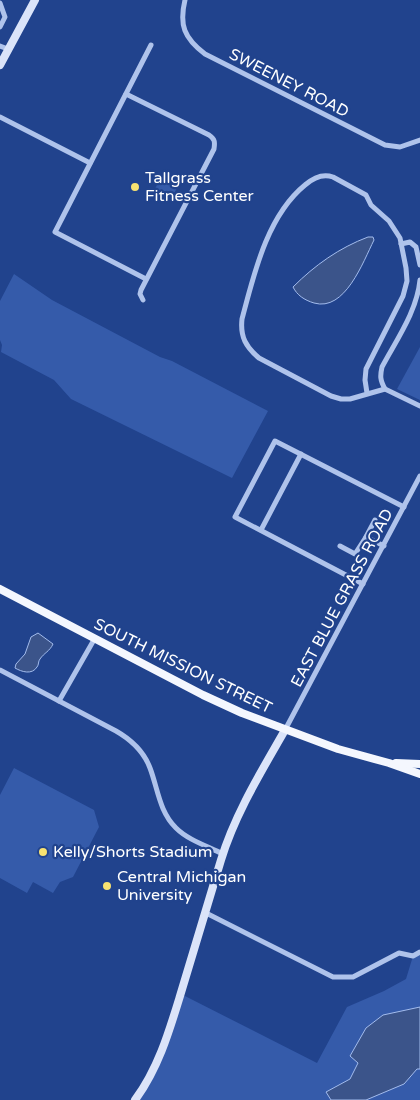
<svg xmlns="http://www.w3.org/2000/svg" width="420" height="1100" font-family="'Varela Round',sans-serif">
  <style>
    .green { fill: #355baa }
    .water { fill: #3b548a; stroke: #a3bced }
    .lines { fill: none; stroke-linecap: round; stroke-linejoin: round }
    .street { stroke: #afc3eb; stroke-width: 5 }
    .secondary { stroke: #dbe4f9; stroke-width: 8 }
    .primary { stroke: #f4f7fe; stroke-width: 8 }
    .poi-dot { fill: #f8e271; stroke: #21438d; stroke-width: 2 }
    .labels { text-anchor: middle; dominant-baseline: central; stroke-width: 4.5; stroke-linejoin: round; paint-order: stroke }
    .street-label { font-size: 16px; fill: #fff; stroke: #21438d }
    .poi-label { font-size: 16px; fill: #fff; stroke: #21438d; text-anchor: start }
  </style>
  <rect width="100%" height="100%" fill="#21438d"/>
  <!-- green -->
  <g class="green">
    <polygon points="160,179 177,188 172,197 155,189"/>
    <polygon points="14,274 52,300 160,357 172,361 268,411 232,478 71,399 54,380 1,352 2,345 0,340 0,301"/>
    <polygon points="420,347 420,400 397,389"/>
    <polygon points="14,768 94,810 99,827 73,877 60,882 53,893 33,882 27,893 0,878 0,795"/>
    <polygon points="420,952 420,1100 134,1100 160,1056 181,994 317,1063 347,1007 384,991 406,979 413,956"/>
  </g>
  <!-- water -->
  <g class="water">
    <path d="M368,237H373L374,240C363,262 345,312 314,303C304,300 297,295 293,287C315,265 339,248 368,237Z"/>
    <path d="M38,633L53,644C50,651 44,653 40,659C38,661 39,665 37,667C32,675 22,672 15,668L16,664L25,654L31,637Z"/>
    <polygon points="420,1007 420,1069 417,1069 404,1084 366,1100 331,1100 326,1092 350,1079 358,1063 350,1056 366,1028 383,1015"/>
  </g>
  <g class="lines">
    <!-- street -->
    <g class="street">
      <path d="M185,0C179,25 184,38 205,54L385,145L400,147L420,140"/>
      <polyline points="0,3 5,17 0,27"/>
      <polyline points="0,46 8,49"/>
      <path d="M126,94L209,135C215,139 215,142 214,149L141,290L140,294L143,300"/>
      <polyline points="0,117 90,163"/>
      <polyline points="401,244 410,242 416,247 420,265"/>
      <polyline points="146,279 55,232 151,45"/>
      <path d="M385,389C380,380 380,376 382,367C397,339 417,311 420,280"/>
      <path d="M367,393L365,380L366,369L403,296L407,281L406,268L400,238L389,221L371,205L366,195L333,177C322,173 313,178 305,185C267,216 254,274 242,319C240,337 246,347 259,358L331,396L341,399H350L385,389L420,406"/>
      <polyline points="375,520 366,537 384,546"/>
      <polyline points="261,530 301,454"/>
      <polyline points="340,546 355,554 366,537"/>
      <polyline points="363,584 235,517 275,441 404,507"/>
      <path d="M0,670L116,731C130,739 144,752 150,768C158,789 159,811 176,828C188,840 207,846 223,854"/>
      <polyline points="59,701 95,638"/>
      <polyline points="285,730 420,476"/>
      <polyline points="206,913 333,977 353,977 399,953 413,956 420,952"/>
    </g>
    <!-- secondary -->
    <g class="secondary">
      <polyline points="0,65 35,0"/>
      <path d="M135,1100C158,1069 169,1032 180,996C194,951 207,905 221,860C235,814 261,772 285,730"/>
    </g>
    <!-- primary -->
    <g class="primary">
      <polyline points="0,589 203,695 242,713 338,749 389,763 420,774"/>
      <polyline points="396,763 420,764"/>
    </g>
  </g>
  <!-- markers -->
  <g class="poi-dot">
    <circle cx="135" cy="187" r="5"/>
    <circle cx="43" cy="852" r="5"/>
    <circle cx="107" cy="886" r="5"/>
  </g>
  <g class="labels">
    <!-- street labels -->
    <g class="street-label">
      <text transform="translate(289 83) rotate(27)">SWEENEY ROAD</text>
      <text transform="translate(342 598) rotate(-62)">EAST BLUE GRASS ROAD</text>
      <text transform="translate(183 666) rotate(26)">SOUTH MISSION STREET</text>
    </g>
    <!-- poi labels -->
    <g class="poi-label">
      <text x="145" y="178">Tallgrass<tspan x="145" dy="18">Fitness Center</tspan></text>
      <text x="53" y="852">Kelly/Shorts Stadium</text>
      <text x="117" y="877">Central Michigan<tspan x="117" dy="18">University</tspan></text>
    </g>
  </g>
</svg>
